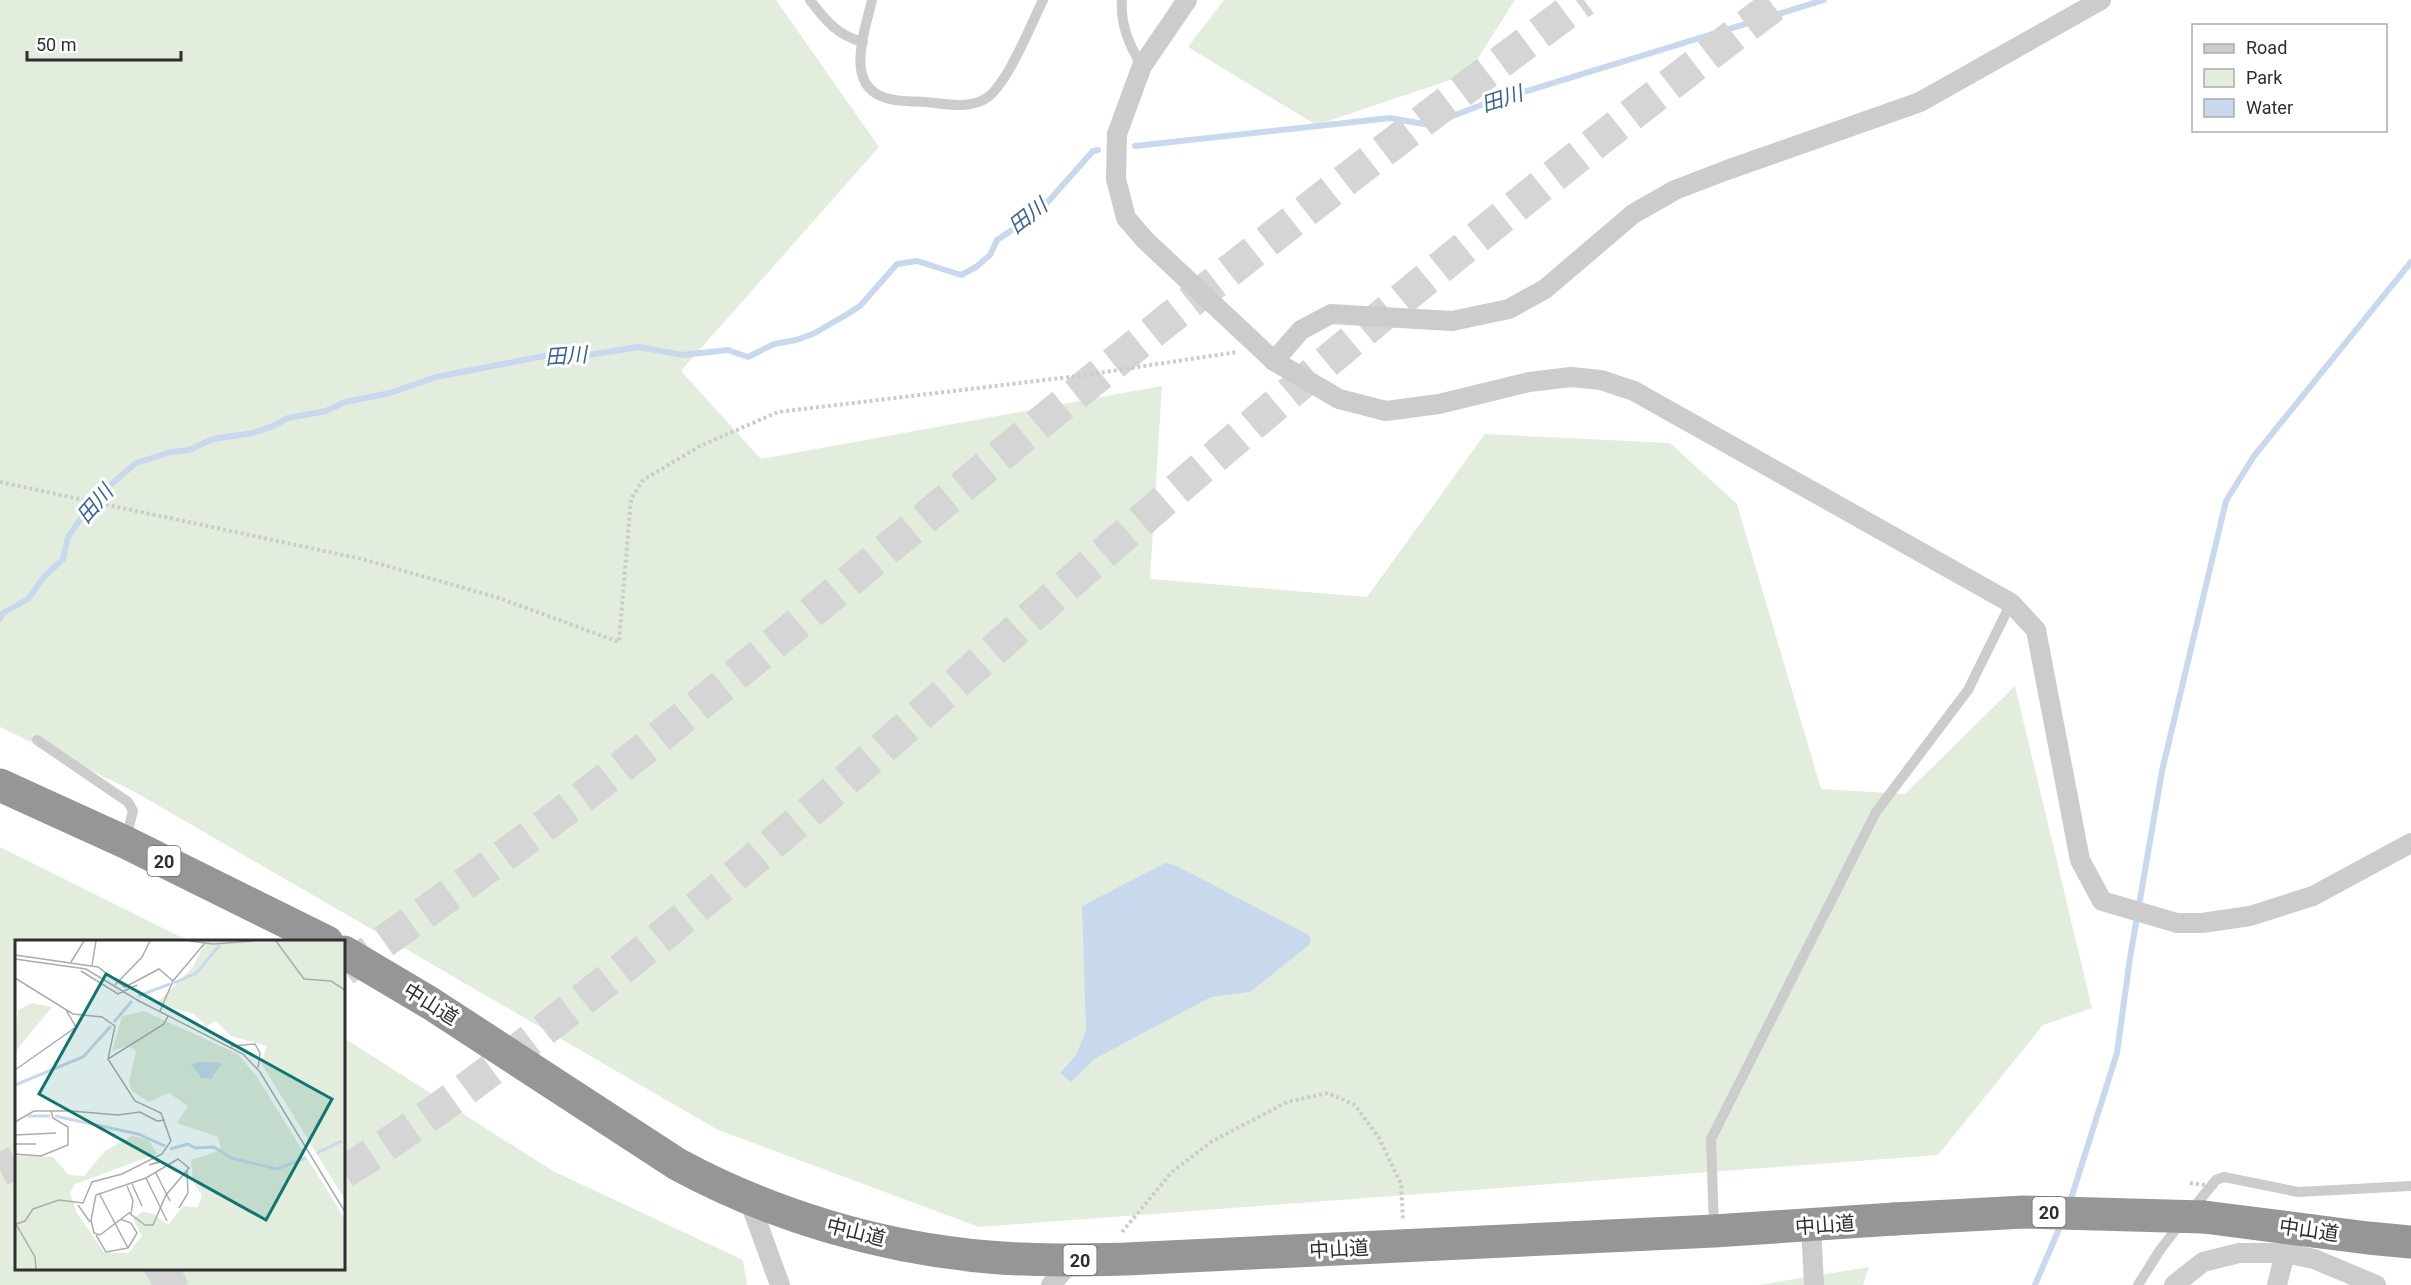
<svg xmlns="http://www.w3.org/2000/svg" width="2411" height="1285" font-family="Roboto,'Noto Sans JP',sans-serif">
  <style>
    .green { fill: #e3eddd }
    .water { fill: #c9d9ed }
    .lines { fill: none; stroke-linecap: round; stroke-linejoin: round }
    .stream { stroke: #c9d9ed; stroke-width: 6 }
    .highway-tunnel { stroke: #d5d5d5; stroke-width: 33; stroke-dasharray: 33 16; stroke-linecap: butt }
    .path { stroke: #ccc; stroke-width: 4; stroke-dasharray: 3 3; stroke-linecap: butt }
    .lane { stroke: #ccc; stroke-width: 10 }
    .street { stroke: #ccc; stroke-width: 20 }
    .highway { stroke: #969696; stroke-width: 33 }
    .path-bridge { stroke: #ccc; stroke-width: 4; stroke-dasharray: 3 3; stroke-linecap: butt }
    .highway-bridge { stroke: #969696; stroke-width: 33 }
    .labels { text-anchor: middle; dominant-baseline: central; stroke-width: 6; stroke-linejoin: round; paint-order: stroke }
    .shield { fill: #fff; stroke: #6d6d6d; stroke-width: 1.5 }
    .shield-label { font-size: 18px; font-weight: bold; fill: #2f2f2f }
    .street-label { font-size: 20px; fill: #2f2f2f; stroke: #fff }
    .water-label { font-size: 21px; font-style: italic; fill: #3b6494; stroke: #fff }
    .inset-river { fill: none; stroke: #c9d9ed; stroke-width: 3 }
    .inset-road { fill: none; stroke: #acacac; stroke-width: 1.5 }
    .view { fill: #0f766e; fill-opacity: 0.15; stroke: #0f766e; stroke-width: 3 }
    .inset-edge { fill: none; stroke: #2f2f2f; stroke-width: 3 }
  </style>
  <rect width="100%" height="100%" fill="#fff"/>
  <!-- green -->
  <g class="green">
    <polygon points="0,0 776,0 879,147 681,371 761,459 1162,386 1150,579 1367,597 1485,434 1670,443 1737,504 1821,789 1905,794 2015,686 2092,1008 2043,1025 1938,1155 979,1227 718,1130 133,791 0,727"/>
    <polygon points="1224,0 1515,0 1468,74 1316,125 1188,47"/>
    <polygon points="0,847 189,941 16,942 16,1268 344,1268 344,1038 553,1171 743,1260 747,1285 0,1285"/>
    <polygon points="1869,1267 1863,1285 1758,1285"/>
  </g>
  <!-- water -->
  <polygon class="water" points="1165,863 1175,865 1309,935 1311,939 1309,945 1250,992 1211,997 1096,1058 1071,1082 1060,1073 1076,1055 1086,1031 1082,906"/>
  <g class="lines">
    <!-- stream -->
    <g class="stream">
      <polyline points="1135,146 1390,118 1429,125 1484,104 1824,0"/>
      <polyline points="0,619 3,613 28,599 44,577 63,559 68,537 83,516 102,492 136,463 171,452 189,450 213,439 253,433 273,426 288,418 326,411 345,402 390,393 436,377 560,353 576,357 639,347 683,355 728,350 748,357 774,344 796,340 813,334 846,315 860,306 897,264 917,261 961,275 976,267 990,255 997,240 1038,213 1093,151 1098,150"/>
      <polyline points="2069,1205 2117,1053 2130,958 2162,771 2226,501 2254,456 2411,262"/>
      <polyline points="2035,1285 2062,1222"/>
    </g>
    <!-- highway-tunnel -->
    <g class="highway-tunnel">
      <path d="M344,970C438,903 534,836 625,764C747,668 865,567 985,468C1181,307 1380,150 1584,0"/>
      <polyline points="0,1170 16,1162"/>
      <path d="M344,1172C420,1125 492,1070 563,1015C728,887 883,748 1039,610C1279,398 1525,192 1781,0"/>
      <polyline points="152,1285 182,1268"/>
    </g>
    <!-- path -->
    <g class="path">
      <polyline points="0,482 362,559 499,598 619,642 631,499 643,480 700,446 778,412 1078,376 1237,352"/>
      <polyline points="1122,1232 1172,1172 1211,1142 1287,1102 1328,1093 1355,1105 1379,1138 1401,1184 1403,1220"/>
    </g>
    <!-- lane -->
    <g class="lane">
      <path d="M810,0C825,20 838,36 863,42"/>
      <path d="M872,0C865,31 842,89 890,99C901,102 914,101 926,102C945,104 968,109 985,99C1007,86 1031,24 1043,0"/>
      <path d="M1122,0C1120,24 1130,47 1142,66"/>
      <polyline points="37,740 128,802 133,811 126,838"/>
      <polyline points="2190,1212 2216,1180 2224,1177 2298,1192 2411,1186"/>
      <polyline points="1714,1228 1711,1139 1876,812 1968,690 2011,603"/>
      <polyline points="2138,1285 2160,1250 2180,1224"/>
    </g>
    <!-- street -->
    <g class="street">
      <polyline points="1187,0 1142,66 1117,134 1116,179 1126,218 1145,240 1274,361 1339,399 1386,411 1439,404 1529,382 1571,377 1601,380 1634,391 2011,603 2036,630 2080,860 2102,901 2177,923 2202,923 2250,916 2313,896 2411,843"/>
      <polyline points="1274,361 1301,330 1331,314 1452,321 1509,309 1545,289 1633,214 1675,190 1727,170 1920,102 2101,0"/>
      <polyline points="749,1200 780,1285"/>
      <polyline points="1811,1226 1814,1285"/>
      <polyline points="1051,1285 1072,1260"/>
      <polyline points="2174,1285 2203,1262 2239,1253 2285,1253 2314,1259 2376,1285"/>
      <polyline points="2277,1285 2288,1241"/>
    </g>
    <!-- highway -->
    <g class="highway">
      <polyline points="0,785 125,842 327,942"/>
      <path d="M344,952L430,1003L677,1164C771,1215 881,1248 989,1257C1034,1261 1080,1260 1126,1259L1714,1231L1894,1219"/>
      <polyline points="2204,1217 2368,1238 2411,1242"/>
    </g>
    <!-- path-bridge -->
    <polyline class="path-bridge" points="2190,1183 2219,1187"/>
    <!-- highway-bridge -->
    <polyline class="highway-bridge" points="1894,1219 2024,1212 2204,1217"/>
  </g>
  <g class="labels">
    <!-- shield labels -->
    <g class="shield">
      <rect x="147.5" y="846" width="33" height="30" rx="4.5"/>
      <rect x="2032.5" y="1197" width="33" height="30" rx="4.5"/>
      <rect x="1063.5" y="1245" width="33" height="30" rx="4.5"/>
    </g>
    <g class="shield-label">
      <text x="164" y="861">20</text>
      <text x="2049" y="1212">20</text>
      <text x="1080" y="1260">20</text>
    </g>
    <!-- street labels -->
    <g class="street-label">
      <text transform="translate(431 1004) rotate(32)">中山道</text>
      <text transform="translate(1825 1225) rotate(-4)">中山道</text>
      <text transform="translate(2309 1230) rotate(8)">中山道</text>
      <text transform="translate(856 1232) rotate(14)">中山道</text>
      <text transform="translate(1339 1249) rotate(-3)">中山道</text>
    </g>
    <!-- water labels -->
    <g class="water-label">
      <text transform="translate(1502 99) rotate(-18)">田川</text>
      <text transform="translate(1028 216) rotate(-38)">田川</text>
      <text transform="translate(566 356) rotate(-4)">田川</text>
      <text transform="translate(95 504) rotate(-49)">田川</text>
    </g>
  </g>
  <!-- overview -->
  <g transform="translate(15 940)">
    <rect width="330" height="330" fill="#fff"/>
    <path d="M185,1H330V260L246,123L252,106L216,96L201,81L191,86L179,74L141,64L178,27L190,2ZM17,63L37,67L0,112L3,70ZM129,71L223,114L242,137L330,279V329H0V215L38,217L54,235L69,236L90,211L117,196L134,200L142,214L60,244L55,253L62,273L89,312L113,313L127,296L118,279L127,272L139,274L153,285L168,266L183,267L187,255L178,241L176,220L206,210L203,197L162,183L173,166L154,153L134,162L117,151L114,142L121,111L113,106L97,111L107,76Z" fill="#e3eddd"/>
    <path d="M185,122L206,123L207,124L196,139L186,138L176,124Z" fill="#c9d9ed"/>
    <path class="inset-river" d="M159,43L181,33L205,5M123,56L155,44M99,82L117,61M0,145L68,117L96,86M13,176H35M40,176L123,194L150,206M155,209L173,204L180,208L199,207L216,218L262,229L291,218M302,213L327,201"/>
    <path class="inset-road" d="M174,1L198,4L239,1M261,1L289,39L316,41L330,50M0,15L83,27L110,47L144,29L158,41M0,19L71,29L124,61L228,114L245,132L330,272M56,22L69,1M77,25L81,1M66,31L103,54L122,45M0,38L58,74L87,77L100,86L93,119L120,161L146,173L156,201L147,214L107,234L77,242L68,263L44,260L18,269L10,281L1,284L20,317L21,329M100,45L127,17L135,1M145,71L158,41L189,4M216,106L240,104L245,113L243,128M93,119L149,84L153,76M0,130L61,87L51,70M0,182L19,171H56L103,175L125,172L142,181L150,180M0,195L41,193M0,204H21M0,214L26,216L53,205V187L38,178L36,171M163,219L174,228L151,255L138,285H130L114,273L85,295L79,293L76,280L81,255L131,238ZM145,222L134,225L146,221M141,233L155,261M131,238L152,281M117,244L127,266M112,246L118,260L116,274M84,253L113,308M63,265L75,282M164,268L173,253L172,231M81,295L91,312L113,308L122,293L116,283L105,279"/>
    <path class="view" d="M91,34L317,159L251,280L24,154Z"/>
    <rect width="330" height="330" class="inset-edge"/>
  </g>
  <!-- legend -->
  <rect x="2192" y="24" width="195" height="108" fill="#ffffff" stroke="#acacac" stroke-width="1.5"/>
  <rect x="2204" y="44" width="30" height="9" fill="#cccccc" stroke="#acacac" stroke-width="1.5"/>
  <text x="2246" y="54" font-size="18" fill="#2f2f2f">Road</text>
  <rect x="2204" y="69" width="30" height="18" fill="#e3eddd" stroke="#acacac" stroke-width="1.5"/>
  <text x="2246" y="84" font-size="18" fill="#2f2f2f">Park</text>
  <rect x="2204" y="99" width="30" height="18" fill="#c9d9ed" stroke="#acacac" stroke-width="1.5"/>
  <text x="2246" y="114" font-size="18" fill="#2f2f2f">Water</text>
  <!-- scale -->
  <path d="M27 51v9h154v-9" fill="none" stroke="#2f2f2f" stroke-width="3"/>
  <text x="36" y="51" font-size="18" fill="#2f2f2f" stroke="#ffffff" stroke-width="4.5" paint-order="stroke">50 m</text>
</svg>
